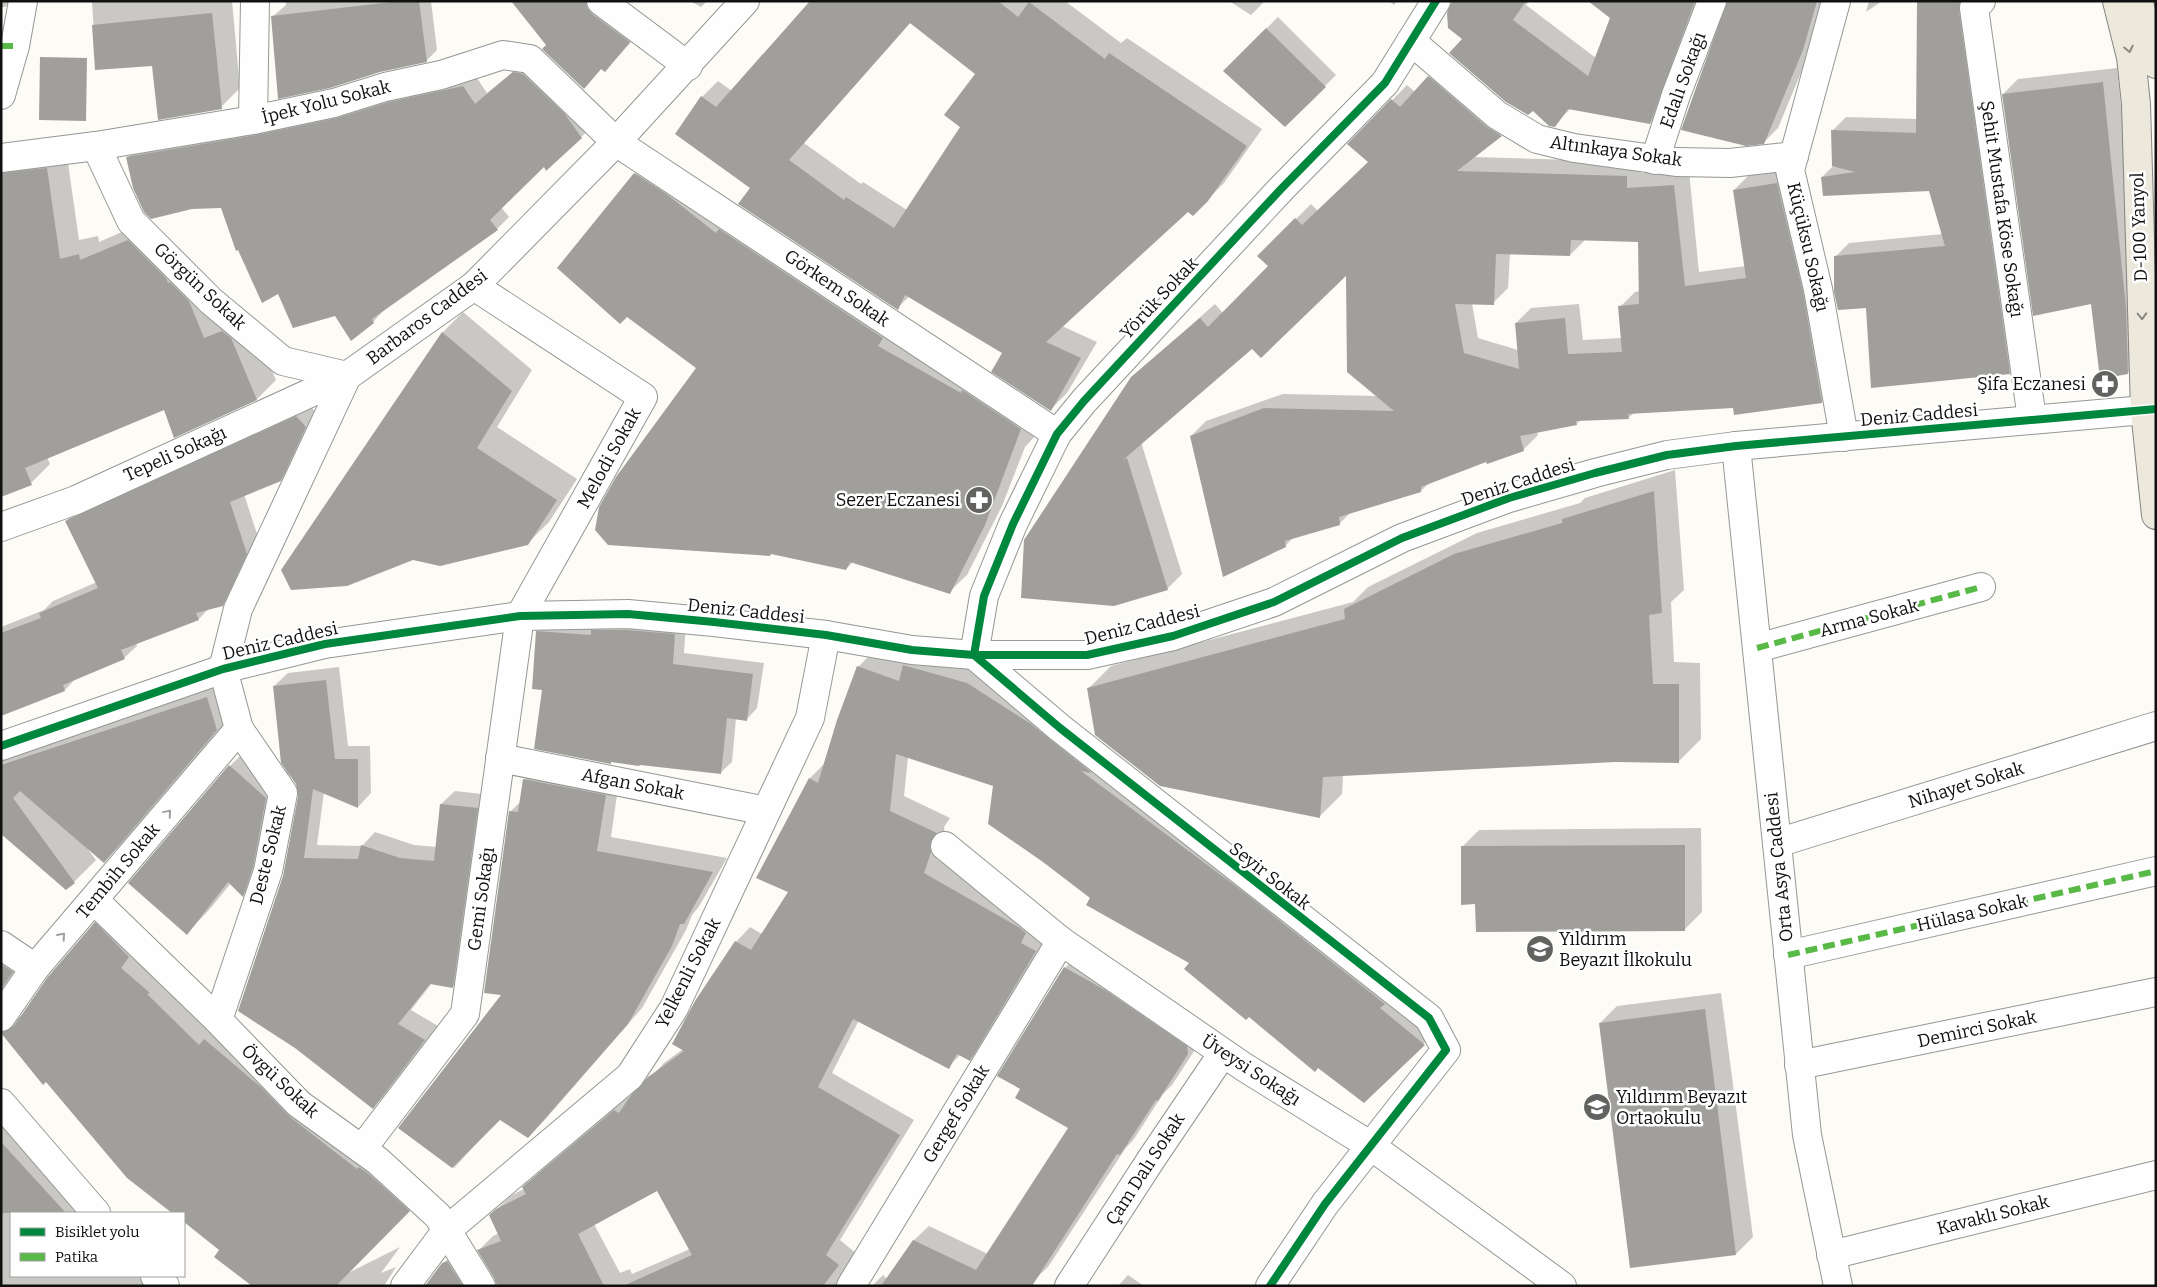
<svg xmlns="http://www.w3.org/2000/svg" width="2157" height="1287" font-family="Bitter,serif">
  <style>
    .shadow { fill: #0003; fill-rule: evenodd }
    .building { fill: #a09f9b; fill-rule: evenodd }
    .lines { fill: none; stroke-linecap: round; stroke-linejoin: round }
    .minor-casing { stroke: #969694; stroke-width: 30 }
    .major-casing { stroke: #848381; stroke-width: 30 }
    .minor { stroke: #fffefe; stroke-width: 28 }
    .major { stroke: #ece9dc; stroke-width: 28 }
    .quiet { stroke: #58b947; stroke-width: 6; stroke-dasharray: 12 6; stroke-linecap: butt }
    .cycleway-casing { stroke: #fff; stroke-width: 11 }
    .cycleway { stroke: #00873e; stroke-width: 8 }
    .oneway { stroke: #898780 }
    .oneway2 { stroke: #9f9f9f }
    .labels { text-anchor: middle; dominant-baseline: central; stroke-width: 5; stroke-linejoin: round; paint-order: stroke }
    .street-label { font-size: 18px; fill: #101010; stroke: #fff }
    .poi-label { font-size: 18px; fill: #101010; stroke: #fff; text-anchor: end }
  </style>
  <rect width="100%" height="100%" fill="#fcfbf6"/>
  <!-- shadow -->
  <g class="shadow">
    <polygon points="1,1 11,1 5,7 1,7"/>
    <polygon points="92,1 232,1 240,88 220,108 153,65 96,69"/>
    <polygon points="286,1 431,1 437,50 426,61 272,17 286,5"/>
    <polygon points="512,1 595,1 641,31 616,59 602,68 584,88"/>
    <polygon points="690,1 707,1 701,7"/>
    <path d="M812,1H1065L1121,43L1127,38L1262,129L1224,183L1207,200L1188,211L1062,326L1097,342L1067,393L1051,409L1004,352L910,296L897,308L752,188L702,97L718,81L732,91ZM911,22L977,74L961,127L907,210L863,182L861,184L804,143Z"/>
    <polygon points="1229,1 1265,1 1251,15"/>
    <polygon points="1389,1 1397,1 1394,5"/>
    <polygon points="1453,1 1529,1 1526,5 1596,58 1612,18 1590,1 1704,1 1664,109 1650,123 1571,108 1554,126 1464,38"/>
    <polygon points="1728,1 1827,1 1817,34 1778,128 1764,142"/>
    <polygon points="1869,1 1882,1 1866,12"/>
    <polygon points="1918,1 1973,1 2023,359 2009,373 1867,306 1835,257 1849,243 1943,234 1930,190 1822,177 1833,166 1832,131 1846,117 1917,119"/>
    <polygon points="1278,17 1336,75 1285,126 1224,71"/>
    <polygon points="526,61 594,125 547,169 544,166 501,207 509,217 497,229 385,309 373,322 336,315 279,292 221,207 128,157 140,145 475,75 487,93"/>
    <path d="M1444,62L1515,121L1473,157L1641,162V173L1689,171L1699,272L1746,266L1734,190L1749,175L1792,169L1836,387L1822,402L1634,413L1628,418L1581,420L1576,424L1537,431L1538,435L1523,450L1487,460L1429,483L1421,491L1351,512L1339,524L1294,537L1285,546L1191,436L1206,421L1283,394L1378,396L1347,273L1252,347L1141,442L1182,574L1167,589L1022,597L1132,377L1215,304L1223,313L1269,266L1259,256L1311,204L1318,211L1370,162L1349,144L1407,85L1415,92ZM1585,240L1639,241L1640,291L1635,292L1620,307L1622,338L1583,340L1579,304L1531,308L1516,323L1518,350L1478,338L1472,303H1493L1508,288L1510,253L1570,255Z"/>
    <polygon points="2117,68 2141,293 2143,358 2128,373 2092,303 2003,94 2018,79"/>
    <polygon points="66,149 79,240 98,236 99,242 147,221 250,319 276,380 257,399 175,436 165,409 47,457 50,464 31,483 1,494 1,170"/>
    <polygon points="653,156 1041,430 1025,447 1002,506 967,575 949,592 853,562 846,569 697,368 627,315 559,268 635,174"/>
    <polygon points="463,312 532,370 497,427 577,479 549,522 528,543 413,558 283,571 443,332"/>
    <polygon points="309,405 318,414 293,467 280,480 244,494 259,540 235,592 222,605 209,608 199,619 136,643 137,646 124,658 75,679 65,690 1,715 1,627 44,610 53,601 97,582 66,521 79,508"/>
    <polygon points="1675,470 1684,590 1671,602 1674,662 1700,663 1701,739 1679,761 1615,760 1343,775 1342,794 1320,816 1089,688 1111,666 1353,602 1368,587 1477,533 1580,503 1585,498"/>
    <polygon points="549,621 686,623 684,653 764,663 757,708 746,720 736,718 732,762 720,773 543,688 537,632"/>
    <path d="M919,651L982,669L1439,1029L1364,1101L1191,963L1092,898L994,785L908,757L904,796L950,818L944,827L945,836L937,859L1035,913L1050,936L984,1045L970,1059L961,1054L948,1067L859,1020L832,1073L914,1120L840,1240L857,1254L860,1286H498L495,1277L479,1250L493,1236L499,1233L490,1215L512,1195L524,1189L538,1173L629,1096L631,1098L664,1063L683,1049L736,942L750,927L762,934L790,892L810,778L824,764L858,667L872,653L906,664ZM658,1190L690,1249L632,1274L630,1269L620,1273L594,1224Z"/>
    <polygon points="339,667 348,746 370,746 371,793 358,807 324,792 317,845 362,846 375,832 414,845 437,847 441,804 455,791 491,795 466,973 452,987 432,983 411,1010 438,1026 386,1094 373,1107 284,876 300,796 274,686 288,673"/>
    <polygon points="228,676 239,707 126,840 104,861 87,848 96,860 74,882 1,832 1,751"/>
    <polygon points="254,742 289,773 276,842 266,872 243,895 231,883 210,909 187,933 129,883 230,766"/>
    <polygon points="538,766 619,781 611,837 727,858 698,908 692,915 686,930 642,1008 543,1122 528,1137 500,1118 454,1168 400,1127 503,994 510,812 521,801 524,780"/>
    <polygon points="1701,828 1702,912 1685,929 1477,903 1462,847 1479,830"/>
    <polygon points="117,902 227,1019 283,1067 311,1095 379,1148 381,1146 392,1154 430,1189 346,1274 400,1247 381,1273 396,1267 384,1286 254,1286 220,1249 184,1221 184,1213 174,1213 128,1177 46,1081 2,1033 26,1011 95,923"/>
    <polygon points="1,938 26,957 1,997"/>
    <polygon points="1079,953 1202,1039 1172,1085 1163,1094 1134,1139 1125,1149 1048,1267 1028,1286 872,1286 883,1275 887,1279 914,1240 929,1226 988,1254 1070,1127 1065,968"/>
    <polygon points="1721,993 1753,1237 1736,1254 1631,1267 1600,1023 1617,1006"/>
    <polygon points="1,1095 91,1213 11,1213 11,1276 161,1276 174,1286 1,1286"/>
    <polygon points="458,1249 490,1286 426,1286 443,1264"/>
    <polygon points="1128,1275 1144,1286 1118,1286"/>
  </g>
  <!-- building -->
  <g class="building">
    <polygon points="401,1 419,1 427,62 380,72 330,88 278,99 271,16"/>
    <polygon points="511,1 586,1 587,8 592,14 630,42 605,72 601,69 584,89 542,49 546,45"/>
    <path d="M810,1H998L1018,17L1029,2L1105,59L1109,53L1247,146L1208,201L1193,216L1188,212L1046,342L1081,358L1051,411L991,372L1002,353L905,295L898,310L738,204L750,188L675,134L701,96L716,107ZM910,23L975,74L944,115L960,127L894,228L846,197L844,200L789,160Z"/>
    <polygon points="1452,1 1526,1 1513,20 1588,76 1610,18 1588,1 1695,1 1650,124 1568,109 1555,127 1549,126 1533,111 1528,115 1506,102 1449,53 1462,39 1448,28 1447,13"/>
    <polygon points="1727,1 1817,1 1803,50 1764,144 1746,146 1681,130"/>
    <polygon points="1917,1 1960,1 1959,10 2010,374 1871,388 1866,308 1838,310 1834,292 1834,256 1945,246 1929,191 1823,196 1821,177 1855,172 1832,166 1831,130 1916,133"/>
    <polygon points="212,13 222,109 158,120 152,66 95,70 92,25"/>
    <polygon points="1266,28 1326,87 1285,127 1223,71"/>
    <polygon points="40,57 87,58 86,121 39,120"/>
    <polygon points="513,72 523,74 564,113 582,138 546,171 544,167 490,220 498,230 372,319 374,323 351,341 335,316 293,328 278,294 262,303 238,250 236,251 221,208 192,209 151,219 144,212 133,188 126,157 256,135 337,118 389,102 463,86 475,104"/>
    <path d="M1428,76L1487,127L1502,136L1457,171L1627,176V188L1674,185L1685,286L1746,278L1733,190L1777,183L1803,292L1822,403L1734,415L1733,408L1628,414L1629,419L1576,421L1577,425L1520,436L1524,451L1487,464L1486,462L1421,487V492L1339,517L1340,525L1285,541L1286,547L1223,577L1190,436L1264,408L1394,411L1347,372L1346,276L1261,358L1252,349L1123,460L1127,458L1168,590L1114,606L1021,598L1024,540L1131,377L1200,318L1208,327L1268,266L1257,256L1295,218L1302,225L1368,162L1347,144L1391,99L1400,107ZM1571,240L1638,242L1639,304L1618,306L1622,352L1568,354L1565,318L1515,323L1519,369L1464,353L1455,304L1494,305L1496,254L1570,256Z"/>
    <polygon points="2103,82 2126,308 2128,374 2100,379 2091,304 2033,316 2002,94"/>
    <polygon points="47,168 60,259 79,254 80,260 128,240 166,278 168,283 170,282 189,301 204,338 222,331 231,338 257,400 174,438 164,410 25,468 32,485 1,497 1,173"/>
    <polygon points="634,173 665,193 716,233 719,229 883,338 878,346 961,393 962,390 1021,429 985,525 950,594 850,562 846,570 771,554 770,556 608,545 595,530 599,507 616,477 696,368 627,317 620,324 557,268"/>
    <polygon points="442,332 512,391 477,448 557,500 528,545 440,566 413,560 347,586 291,590 281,570"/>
    <polygon points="296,416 306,427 281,481 230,502 247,554 223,606 196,613 199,620 121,650 125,659 63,685 65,691 1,716 1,633 41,618 39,613 98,588 65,521"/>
    <polygon points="1654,491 1662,613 1649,615 1653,684 1679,684 1679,763 1615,762 1323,777 1320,818 1160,786 1095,735 1087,688 1345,619 1344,609 1454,554 1562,523 1562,519"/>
    <polygon points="591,630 627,630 675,634 673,664 753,674 747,721 727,718 721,774 640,765 639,766 611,762 611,764 534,749 542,690 532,689 536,631 591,635"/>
    <polygon points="903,665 967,683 1031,724 1092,773 1081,771 1241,890 1385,1004 1380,1008 1425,1045 1364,1103 1318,1068 1315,1072 1249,1017 1246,1020 1184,969 1189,963 1086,905 1090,898 1043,862 988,824 993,786 896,754 890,811 937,833 930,843 931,852 924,873 1020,928 1026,933 1021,943 1036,951 970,1061 957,1054 949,1069 853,1019 818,1087 900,1135 826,1255 839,1265 823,1286 623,1286 692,1255 657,1191 578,1234 604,1286 497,1286 494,1278 477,1250 501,1241 489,1215 496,1209 526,1194 522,1187 614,1110 619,1113 631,1095 648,1077 684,1051 672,1044 695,1001 735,941 751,950 788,892 756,878 809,778 818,783 837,720 857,666 899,681"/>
    <polygon points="326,680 335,759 358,759 358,808 313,789 304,858 358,859 361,845 400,858 434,861 440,804 478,808 453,988 430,984 398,1024 425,1040 373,1109 295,1048 238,1011 283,876 298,796 296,784 281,763 273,686"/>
    <polygon points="207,697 217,730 104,863 20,791 13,798 75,883 66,890 1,834 1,765"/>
    <polygon points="229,765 266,798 253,867 243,897 228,882 187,935 128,883"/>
    <polygon points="523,779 606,795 597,851 713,872 684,924 680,924 672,946 628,1024 528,1138 500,1120 452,1168 398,1128 501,995 484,993 509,811 518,812"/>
    <polygon points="1685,845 1685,931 1476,932 1475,904 1461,905 1461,846"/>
    <polygon points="95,922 129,957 121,968 150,993 147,994 199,1045 204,1039 262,1088 290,1117 357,1169 359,1167 370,1175 410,1211 336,1286 252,1286 214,1257 219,1250 184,1222 184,1213 172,1213 127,1178 46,1082 43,1085 1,1033 14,1026 47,978"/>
    <polygon points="1,964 13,972 1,989"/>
    <polygon points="1064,967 1105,990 1187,1046 1188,1054 1158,1101 1156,1100 1120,1155 1117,1154 1032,1286 881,1286 913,1240 976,1270 1068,1128 1015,1098 1020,1089 997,1076"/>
    <polygon points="1705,1009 1736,1255 1630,1268 1599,1023"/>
    <polygon points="1,1142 66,1213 1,1213"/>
    <polygon points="447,1261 463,1286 425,1286 442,1263"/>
  </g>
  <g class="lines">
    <!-- minor casing -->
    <g class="minor-casing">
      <g id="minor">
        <polyline points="601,1 688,66"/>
        <polyline points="1836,1 1790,170 1818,289 1844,437"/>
        <polyline points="1981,1 1974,8 2032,419"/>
        <polyline points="1411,41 1497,115 1537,139 1574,148 1676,162 1730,163 1794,156"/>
        <polyline points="1,95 15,46 23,1"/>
        <polyline points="253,120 255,1"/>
        <polyline points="96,146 131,221 211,301 283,361 347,376"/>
        <polyline points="1,158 96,146 253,120 334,103 385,87 441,75 503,55 530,59 616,142 1057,434"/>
        <polyline points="1655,160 1676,95 1712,1"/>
        <polyline points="1736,446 1807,1135 1838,1286"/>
        <polyline points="1,527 76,500 347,376"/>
        <polyline points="1757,648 1981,587"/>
        <polyline points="1,746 223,669 325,644 520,616 628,614 714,622 826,635 912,650 974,655 1087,655 1173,636 1274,602 1402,538 1509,498 1595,473 1667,455 1736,446 2156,409"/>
        <polyline points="500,758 766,811"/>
        <polyline points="1777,843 2156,726"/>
        <polyline points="945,846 1061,941 1244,1067 1371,1146 1562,1286"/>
        <polyline points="94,900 218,1020 299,1104 378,1161 438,1216 481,1286"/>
        <polyline points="1,945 35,968"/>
        <polyline points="1788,955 2156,871"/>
        <polyline points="1,1017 35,968 239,729"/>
        <polyline points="218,1020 268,871 283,793 239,729 223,669 238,609 347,376 474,286 616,142 745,1"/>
        <polyline points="1799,1065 2156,992"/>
        <polyline points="1,1103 96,1213"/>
        <polyline points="362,1149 465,1014 520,616 643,397 474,286"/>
        <polyline points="1831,1255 2156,1175"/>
        <polyline points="155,1276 165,1286"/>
        <polyline points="405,1286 447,1230 630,1076 674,1008 810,718 826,635"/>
        <polyline points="851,1286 1061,941"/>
        <polyline points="1069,1286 1152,1158 1223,1053"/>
        <polyline points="1270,1286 1325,1204 1446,1050 1429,1018 1060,728 974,655 984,596 1013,524 1057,434 1084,401 1281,189 1385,83 1436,1"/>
      </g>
    </g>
    <!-- major casing -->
    <g class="major-casing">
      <g id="major">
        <polyline points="2117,1 2131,57 2136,104 2145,410 2156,515"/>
        <polyline points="2138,1 2153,49 2156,64"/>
      </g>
    </g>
    <!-- minor -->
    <use href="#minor" class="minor"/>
    <!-- major -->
    <use href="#major" class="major"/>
    <!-- quiet -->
    <g class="quiet">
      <polyline points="1,46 15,46"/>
      <polyline points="1757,648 1981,587"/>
      <polyline points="1788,955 2156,871"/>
    </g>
    <!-- cycleway casing -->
    <g class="cycleway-casing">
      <g id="cycleway">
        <polyline points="1,746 223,669 325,644 520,616 628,614 714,622 826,635 912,650 974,655 1087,655 1173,636 1274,602 1402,538 1509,498 1595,473 1667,455 1736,446 2156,409"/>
        <polyline points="1270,1286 1325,1204 1446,1050 1429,1018 1060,728 974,655 984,596 1013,524 1057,434 1084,401 1281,189 1385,83 1436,1"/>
      </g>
    </g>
    <!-- cycleway -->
    <use href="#cycleway" class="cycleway"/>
  </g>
  <!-- one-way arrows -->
  <defs><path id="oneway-chevron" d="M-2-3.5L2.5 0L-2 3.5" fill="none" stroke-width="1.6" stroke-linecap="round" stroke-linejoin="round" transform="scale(1.25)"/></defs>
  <g class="oneway">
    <use href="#oneway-chevron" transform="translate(2129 49) rotate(78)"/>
    <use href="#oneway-chevron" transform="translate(2142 316) rotate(88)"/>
  </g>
  <g class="oneway2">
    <use href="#oneway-chevron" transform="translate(168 813) rotate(-50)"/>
    <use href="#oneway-chevron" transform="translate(62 936) rotate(-49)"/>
  </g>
  <!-- icons -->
  <defs>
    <g id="pharmacy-disc" transform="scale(1.4375)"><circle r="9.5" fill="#636260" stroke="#fff"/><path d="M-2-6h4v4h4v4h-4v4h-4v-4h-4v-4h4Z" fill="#fff"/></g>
    <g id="school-disc" transform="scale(1.4375)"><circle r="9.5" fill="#636260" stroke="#fff"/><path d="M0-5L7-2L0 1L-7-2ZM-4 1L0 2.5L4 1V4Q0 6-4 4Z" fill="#fff"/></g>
  </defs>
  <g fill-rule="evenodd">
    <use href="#pharmacy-disc" x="2105" y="384"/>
    <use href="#pharmacy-disc" x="979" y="500"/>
    <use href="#school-disc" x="1540" y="949"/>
    <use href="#school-disc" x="1597" y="1107"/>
  </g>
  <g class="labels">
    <!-- street labels -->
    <g class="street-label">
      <text transform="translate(1683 80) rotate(-70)">Edalı Sokağı</text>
      <text transform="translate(326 102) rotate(-14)">İpek Yolu Sokak</text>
      <text transform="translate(1616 151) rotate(8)">Altınkaya Sokak</text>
      <text transform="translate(2002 209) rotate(82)">Şehit Mustafa Köse Sokağı</text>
      <text transform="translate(2139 227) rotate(-92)">D-100 Yanyol</text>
      <text transform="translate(1808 247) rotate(77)">Küçüksu Sokağı</text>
      <text transform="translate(200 286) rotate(43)">Görgün Sokak</text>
      <text transform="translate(837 288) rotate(34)">Görkem Sokak</text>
      <text transform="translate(1159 298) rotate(-47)">Yörük Sokak</text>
      <text transform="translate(427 317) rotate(-37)">Barbaros Caddesi</text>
      <text transform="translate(1919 415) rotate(-5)">Deniz Caddesi</text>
      <text transform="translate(175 454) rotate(-24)">Tepeli Sokağı</text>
      <text transform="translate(609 458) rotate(-61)">Melodi Sokak</text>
      <text transform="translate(1518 482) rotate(-18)">Deniz Caddesi</text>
      <text transform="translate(746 611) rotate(6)">Deniz Caddesi</text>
      <text transform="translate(1869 618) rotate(-15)">Arma Sokak</text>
      <text transform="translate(1142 625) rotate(-14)">Deniz Caddesi</text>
      <text transform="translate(280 641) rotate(-13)">Deniz Caddesi</text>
      <text transform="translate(633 784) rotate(11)">Afgan Sokak</text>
      <text transform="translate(1966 785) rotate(-17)">Nihayet Sokak</text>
      <text transform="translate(268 855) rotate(-76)">Deste Sokak</text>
      <text transform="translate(1779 867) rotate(-96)">Orta Asya Caddesi</text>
      <text transform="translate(118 871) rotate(-50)">Tembih Sokak</text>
      <text transform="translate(1270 876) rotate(38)">Seyir Sokak</text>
      <text transform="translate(481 899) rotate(-82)">Gemi Sokağı</text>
      <text transform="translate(1972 913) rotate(-13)">Hülasa Sokak</text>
      <text transform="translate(688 973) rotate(-63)">Yelkenli Sokak</text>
      <text transform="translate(1977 1029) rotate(-12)">Demirci Sokak</text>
      <text transform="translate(1251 1070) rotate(33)">Üveysi Sokağı</text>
      <text transform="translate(280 1081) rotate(43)">Övgü Sokak</text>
      <text transform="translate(956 1114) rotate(-59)">Gergef Sokak</text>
      <text transform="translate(1145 1169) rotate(-57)">Çam Dalı Sokak</text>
      <text transform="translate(1993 1215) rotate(-14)">Kavaklı Sokak</text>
    </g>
    <!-- poi labels -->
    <g class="poi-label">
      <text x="2086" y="384">Şifa Eczanesi</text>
      <text x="960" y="500">Sezer Eczanesi</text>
      <text x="1559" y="939" text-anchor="start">Yıldırım<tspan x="1559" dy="21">Beyazıt İlkokulu</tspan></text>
      <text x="1616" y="1097" text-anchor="start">Yıldırım Beyazıt<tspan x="1616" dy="21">Ortaokulu</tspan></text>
    </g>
  </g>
  <!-- border -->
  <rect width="2157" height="1287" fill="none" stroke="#101010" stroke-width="5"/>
  <!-- legend -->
  <rect x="10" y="1212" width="175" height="65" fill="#ffffff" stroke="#9f9f9f"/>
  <rect x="20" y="1228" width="25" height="8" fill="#00873e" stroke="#9f9f9f"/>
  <text x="55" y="1237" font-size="15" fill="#101010">Bisiklet yolu</text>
  <rect x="20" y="1253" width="25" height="8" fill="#58b947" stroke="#9f9f9f"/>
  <text x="55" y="1262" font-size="15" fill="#101010">Patika</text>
</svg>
